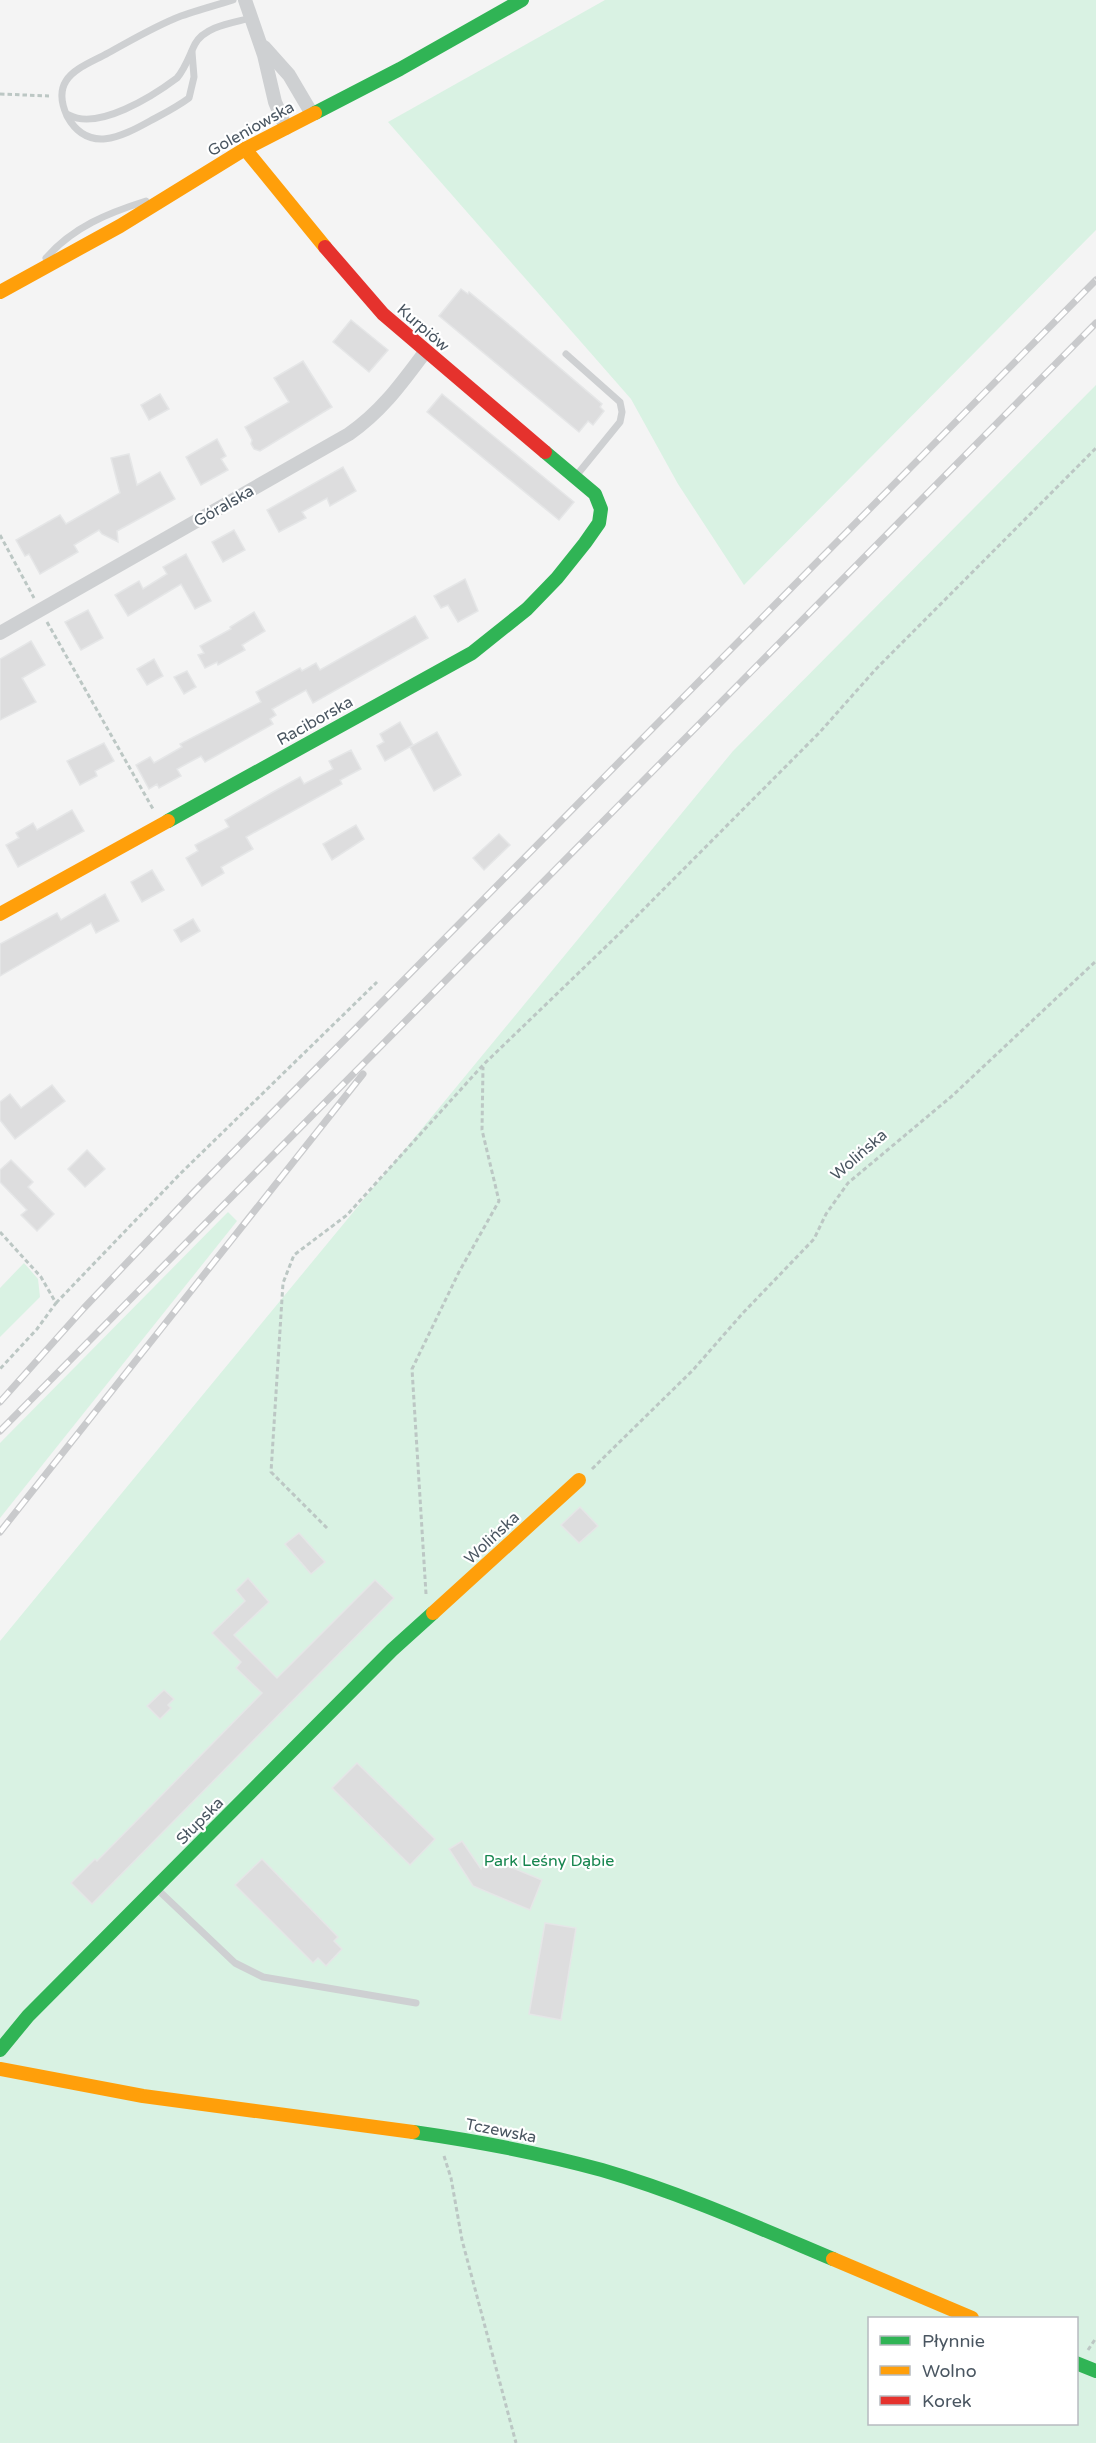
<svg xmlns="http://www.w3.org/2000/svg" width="1096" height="2443" font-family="'Varela Round',sans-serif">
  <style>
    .green { fill: #d9f2e3; fill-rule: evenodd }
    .building { fill: #ddddde; stroke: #e5e6e7; stroke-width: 1.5 }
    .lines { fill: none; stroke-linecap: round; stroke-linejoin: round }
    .path { stroke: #bcc7c4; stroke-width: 3; stroke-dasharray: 4.5 3; stroke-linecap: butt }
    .lane { stroke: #ced0d2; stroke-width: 7 }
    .street { stroke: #ced0d2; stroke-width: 14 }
    .fast { stroke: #30b455; stroke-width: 14 }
    .slow { stroke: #ff9f0a; stroke-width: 14 }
    .jam { stroke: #e5322d; stroke-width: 14 }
    .rail-casing { stroke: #c9cacc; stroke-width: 7 }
    .rail { stroke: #fff; stroke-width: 4.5; stroke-dasharray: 14; stroke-linecap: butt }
    .labels { text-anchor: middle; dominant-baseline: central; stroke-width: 4.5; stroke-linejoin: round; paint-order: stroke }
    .street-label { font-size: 16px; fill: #4a5661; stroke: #fff }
    .park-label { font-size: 16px; fill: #17864f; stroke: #fff }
  </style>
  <rect width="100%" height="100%" fill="#f4f4f4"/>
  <!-- green -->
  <g class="green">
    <polygon points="605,0 1096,0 1096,230 744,585 678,484 631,399 388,122"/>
    <path d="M1096,385V2443H0V1641L733,751ZM870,2318H1076V2424H870Z"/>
    <polygon points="228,1212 237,1221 0,1518 0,1443"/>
    <polygon points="24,1263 38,1279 40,1297 0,1337 0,1288"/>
  </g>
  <!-- building -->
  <g class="building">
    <polygon points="461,289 468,294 469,292 513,328 602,404 600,407 604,411 593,425 588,421 579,432 439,316"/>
    <polygon points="351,320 388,350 369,372 333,342"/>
    <polygon points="303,361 332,407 260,451 254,449 251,444 252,440 245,427 289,402 274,378"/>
    <polygon points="160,394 169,409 149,420 141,405"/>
    <polygon points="442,394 574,502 559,520 427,412"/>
    <polygon points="217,439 226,456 221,459 228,470 201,485 186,457"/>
    <polygon points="129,454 137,485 160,472 175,499 117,531 118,542 102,534 99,530 74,545 78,552 40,574 29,554 25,556 16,540 60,515 66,524 120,493 111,458"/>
    <polygon points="343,467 356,491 330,506 327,498 302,512 306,518 279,532 267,510"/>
    <polygon points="234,530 245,550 223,562 212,542"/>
    <polygon points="186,554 211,601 195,609 181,584 128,616 115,595 139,581 143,589 167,574 163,567"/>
    <polygon points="465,579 478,611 458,622 448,605 441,608 434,596"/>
    <polygon points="88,610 103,638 81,650 65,622"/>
    <polygon points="254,612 265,631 242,645 245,650 218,665 217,662 205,668 198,655 204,653 200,646 231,629 230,627"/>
    <polygon points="415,616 428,638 313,703 306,690 272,709 276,715 270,719 273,724 205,762 201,756 177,769 181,776 159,788 157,784 149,789 136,765 150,757 154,763 182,747 180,744 261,702 256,692 300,668 302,671 316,663 320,670"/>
    <polygon points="31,641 45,665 22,678 36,702 0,720 0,659"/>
    <polygon points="154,659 163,676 147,685 137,669"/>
    <polygon points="187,671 196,687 184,694 174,677"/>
    <polygon points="400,722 413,745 385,761 377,746 384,742 380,734"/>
    <polygon points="437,732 461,775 434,791 410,747"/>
    <polygon points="104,743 114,761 95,771 97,776 80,785 67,761"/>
    <polygon points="351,750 361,769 340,780 342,784 246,837 253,849 221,867 224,873 202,886 186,858 198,851 195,845 229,827 225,820 273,792 300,777 304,784 333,769 329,761"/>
    <polygon points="72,810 84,831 18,867 6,845 19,838 16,833 33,823 37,830"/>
    <polygon points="356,825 364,839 332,860 323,844"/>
    <polygon points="499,834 510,845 484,870 473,858"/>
    <polygon points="152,870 164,890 142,902 131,882"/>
    <polygon points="105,894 119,921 96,933 91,923 0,976 0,944 57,913 61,920"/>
    <polygon points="193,919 200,931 181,942 174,930"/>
    <polygon points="52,1085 65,1101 15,1139 0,1120 0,1102 10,1094 21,1108"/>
    <polygon points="87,1150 105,1169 85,1187 68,1169"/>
    <polygon points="11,1160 33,1182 28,1187 54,1214 37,1231 21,1215 27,1210 0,1182 0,1170"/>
    <polygon points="580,1507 598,1526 579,1543 561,1525"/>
    <polygon points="299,1533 325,1562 311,1574 285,1544"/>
    <polygon points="248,1578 269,1602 234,1635 277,1678 375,1580 394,1598 92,1904 71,1883 95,1859 97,1861 262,1693 236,1668 241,1662 212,1633 245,1601 236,1590"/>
    <polygon points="164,1690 174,1699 168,1705 171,1708 160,1719 147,1706"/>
    <polygon points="357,1763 435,1839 410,1865 332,1788"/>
    <polygon points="462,1841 481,1869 486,1857 542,1880 530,1910 473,1886 449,1849"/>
    <polygon points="262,1859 338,1937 334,1941 342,1949 326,1966 318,1958 313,1963 235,1885"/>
    <polygon points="545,1923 576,1928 561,2020 529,2014"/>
  </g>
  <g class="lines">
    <!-- path -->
    <g class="path">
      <polyline points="0,94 49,96"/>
      <polyline points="0,535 34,598"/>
      <polyline points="47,622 153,809"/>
      <polyline points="0,1232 41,1277 56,1303 37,1329 0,1369"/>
      <polyline points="56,1303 181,1173 377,982"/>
      <polyline points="592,1469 693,1370 742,1314 814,1239 826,1214 848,1183 952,1096 1096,961"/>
      <polyline points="327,1528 271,1472 283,1283 294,1255 347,1215 483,1065 620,933 820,732 875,670 1096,448"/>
      <polyline points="426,1594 412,1369 459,1272 499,1201 482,1130 483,1067"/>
      <polyline points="444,2156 451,2178 462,2240 516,2443"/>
      <polyline points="1088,2350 1096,2338"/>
    </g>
    <!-- lane -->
    <g class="lane">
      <path d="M192,52L194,77L189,98C177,107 163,114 150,121C121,137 88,154 67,116C62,105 59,92 66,81C74,68 94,61 108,53C132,40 155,26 181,16C198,10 216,5 233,0"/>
      <path d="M69,115C98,131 153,96 177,78C186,67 189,56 195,44C205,26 233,23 251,18"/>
      <path d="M46,258C73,227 108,213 146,201"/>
      <polyline points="566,354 620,402 622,412 620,422 576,476"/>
      <polyline points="157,1889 235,1963 263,1977 416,2003"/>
    </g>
    <!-- street -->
    <g class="street">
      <polyline points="245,0 264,55 275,102 286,128"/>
      <polyline points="264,47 289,75 312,114"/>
      <path d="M0,633L349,434C382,411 401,384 425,352"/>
    </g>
    <!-- fast -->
    <g class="fast">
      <polyline points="315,113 400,69 522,0"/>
      <polyline points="168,821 472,653 527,609 557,578 585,543 599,523 601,509 595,494 545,452"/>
      <polyline points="0,2050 28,2016 392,1650 433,1613"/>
      <path d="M413,2132C476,2141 540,2153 602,2170C681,2193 757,2227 833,2259"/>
      <polyline points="1076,2363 1096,2371"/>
    </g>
    <!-- slow -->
    <g class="slow">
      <polyline points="245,149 325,247"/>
      <polyline points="0,292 120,226 245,149 315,113"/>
      <polyline points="0,914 168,821"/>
      <polyline points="433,1613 579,1480"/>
      <polyline points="0,2069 143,2096 413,2132"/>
      <polyline points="833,2259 972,2318"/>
    </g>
    <!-- jam -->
    <polyline class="jam" points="325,247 383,314 545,452"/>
    <!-- rail casing -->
    <g class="rail-casing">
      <g id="rail">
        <polyline points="0,1402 84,1308 195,1191 1096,280"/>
        <polyline points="0,1431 1096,323"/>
        <polyline points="0,1532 363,1074"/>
      </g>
    </g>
    <!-- rail -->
    <use href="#rail" class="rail"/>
  </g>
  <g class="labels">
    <!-- street labels -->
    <g class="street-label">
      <text transform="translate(251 129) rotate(-29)">Goleniowska</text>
      <text transform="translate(423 328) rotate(41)">Kurpiów</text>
      <text transform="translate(224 506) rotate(-30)">Góralska</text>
      <text transform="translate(315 721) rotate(-29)">Raciborska</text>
      <text transform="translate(859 1155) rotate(-41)">Wolińska</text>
      <text transform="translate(492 1538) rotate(-43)">Wolińska</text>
      <text transform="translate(200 1821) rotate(-45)">Słupska</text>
      <text transform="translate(501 2131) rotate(11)">Tczewska</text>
    </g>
    <!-- park labels -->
    <g class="park-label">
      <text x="549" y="1861">Park Leśny Dąbie</text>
    </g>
  </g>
  <!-- legend -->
  <rect x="868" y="2317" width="210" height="108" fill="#ffffff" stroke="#b7bbc0" stroke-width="1.5"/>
  <rect x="880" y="2336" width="30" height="9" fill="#30b455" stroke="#b7bbc0" stroke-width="1.5"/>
  <text x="922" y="2347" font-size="18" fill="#4a5661">Płynnie</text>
  <rect x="880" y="2366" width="30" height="9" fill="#ff9f0a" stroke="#b7bbc0" stroke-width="1.5"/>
  <text x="922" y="2377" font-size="18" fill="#4a5661">Wolno</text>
  <rect x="880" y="2396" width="30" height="9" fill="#e5322d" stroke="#b7bbc0" stroke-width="1.5"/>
  <text x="922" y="2407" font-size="18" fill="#4a5661">Korek</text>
</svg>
